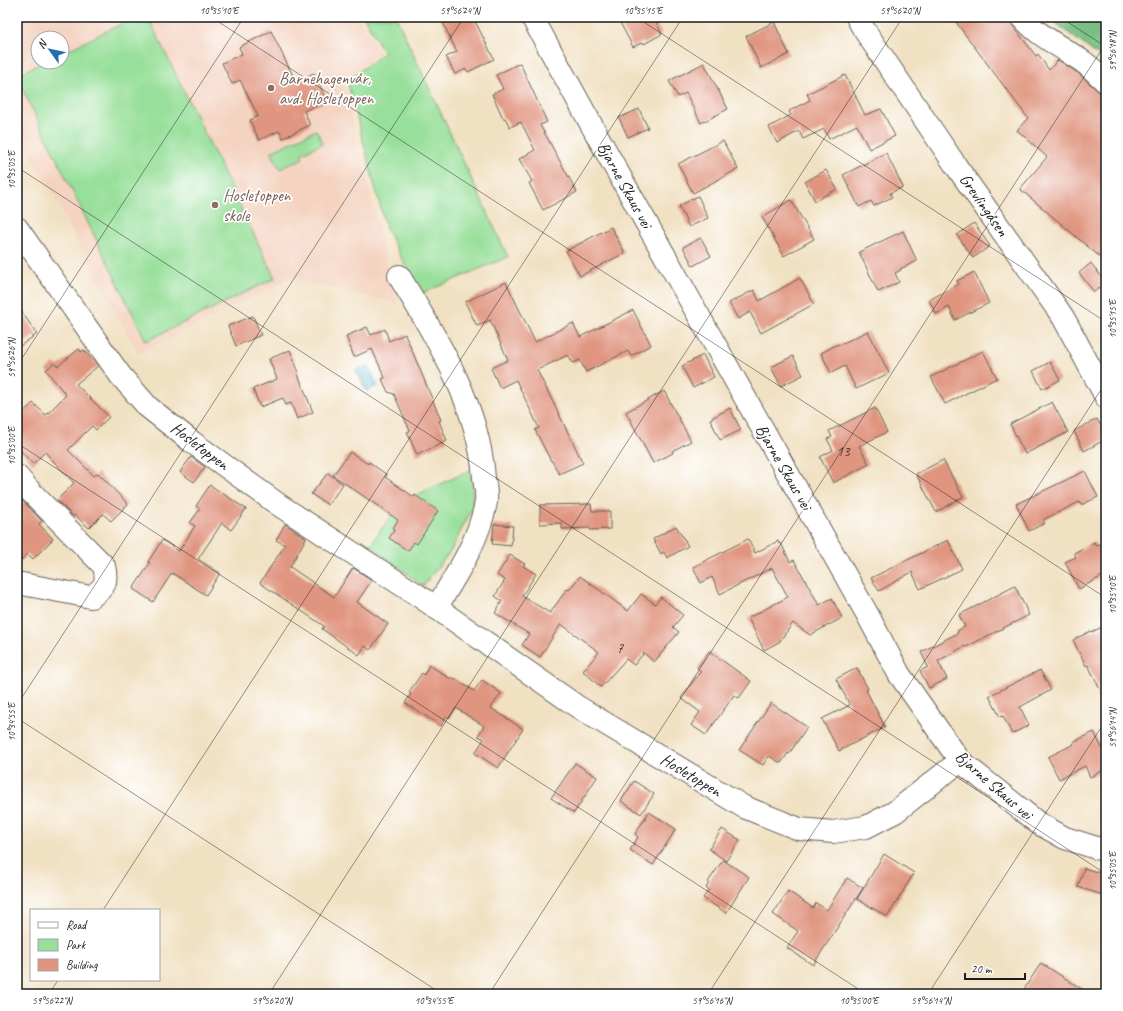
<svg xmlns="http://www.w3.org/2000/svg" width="1123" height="1011" font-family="Caveat,sans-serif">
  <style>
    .built { fill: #f4d3c0; fill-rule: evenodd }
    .green { fill: #97df9a; stroke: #5a7e5b }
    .forest { fill: #79be82; stroke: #4a6d4f }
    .water { fill: #49adc8; stroke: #326472 }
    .building { fill: #e09580 }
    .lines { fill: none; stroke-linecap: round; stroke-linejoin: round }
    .minor-casing { stroke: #676156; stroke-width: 24 }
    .minor { stroke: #fff; stroke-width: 22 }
    .ticks { fill: none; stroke: #1c1c1c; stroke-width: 1; stroke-opacity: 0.45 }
    .education-dot { fill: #8d6e63; stroke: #fff; stroke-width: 1.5 }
    .labels { text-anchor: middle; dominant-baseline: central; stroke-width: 3.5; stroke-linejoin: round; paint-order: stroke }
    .number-label { font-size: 15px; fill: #4d3a35 }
    .education-label { font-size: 17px; fill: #785e54; stroke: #fff; text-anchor: start }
    .street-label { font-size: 17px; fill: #1c1c1c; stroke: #fff }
    .neatline { fill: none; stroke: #1c1c1c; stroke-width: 1.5 }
    .ticks-label { font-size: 10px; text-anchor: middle; fill: #1c1c1c }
  </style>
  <rect width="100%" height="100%" fill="#fff"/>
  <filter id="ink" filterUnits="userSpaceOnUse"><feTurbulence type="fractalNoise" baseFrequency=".025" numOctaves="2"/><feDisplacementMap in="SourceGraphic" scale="8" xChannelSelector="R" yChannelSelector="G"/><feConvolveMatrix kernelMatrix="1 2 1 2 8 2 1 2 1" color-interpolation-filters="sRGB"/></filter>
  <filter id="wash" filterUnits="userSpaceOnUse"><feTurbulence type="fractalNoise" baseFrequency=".012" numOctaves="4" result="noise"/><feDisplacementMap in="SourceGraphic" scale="16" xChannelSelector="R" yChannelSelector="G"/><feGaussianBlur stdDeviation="0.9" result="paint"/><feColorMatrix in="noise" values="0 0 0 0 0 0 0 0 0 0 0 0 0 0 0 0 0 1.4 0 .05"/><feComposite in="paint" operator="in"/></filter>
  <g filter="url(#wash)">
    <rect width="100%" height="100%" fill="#f1e1c3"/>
    <!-- built -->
    <path class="built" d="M17,17H358L380,54L342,78L397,304L290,278L138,354L17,128ZM38,38H62V62H38Z"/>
    <!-- green -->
    <g class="green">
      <polygon points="135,17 148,17 275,278 146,341 17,78 17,75 43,62 62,62 62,53"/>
      <polygon points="364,17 396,17 508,257 420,294 386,228 347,80 384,53"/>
      <polygon points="316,130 323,143 301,154 303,158 280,169 271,152"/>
      <polygon points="471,470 473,507 450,552 423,586 370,545 401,502"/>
    </g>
    <!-- forest -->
    <polygon class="forest" points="1048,17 1106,17 1106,62"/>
    <!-- water -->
    <polygon class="water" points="368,365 378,386 366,391 356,370"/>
    <g id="blocks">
      <!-- building -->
      <g class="building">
        <polygon points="440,17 473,17 494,59 468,72 466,69 455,74 446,57 457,52"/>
        <polygon points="617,17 653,17 662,34 644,44 643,42 633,47"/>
        <polygon points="952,17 1010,17 1013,26 1036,56 1038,54 1049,70 1058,60 1078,73 1098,91 1106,95 1106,262 1020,189 1047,157 1017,130 1028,118"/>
        <polygon points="774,22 789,54 761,68 746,36"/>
        <polygon points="271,31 296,82 314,73 327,101 304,111 310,125 283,138 279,131 259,140 250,120 258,116 240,80 232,84 222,63 242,54 239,47"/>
        <polygon points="520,63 547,122 540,125 577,192 543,210 529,183 532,181 519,159 535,150 521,122 510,127 505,118 503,118 492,94 503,89 496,75"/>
        <polygon points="704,63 728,109 701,123 686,93 678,97 669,81"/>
        <polygon points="845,75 865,115 881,109 895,136 869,149 857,125 829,139 824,129 803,139 799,131 777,143 769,127 791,115 789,111 810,100 807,94"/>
        <polygon points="639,109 648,128 628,137 619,118"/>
        <polygon points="723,141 738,169 693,193 678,164"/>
        <polygon points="886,153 903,187 890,193 892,197 874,206 871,201 859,207 843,175"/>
        <polygon points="826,170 837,189 815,201 805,182"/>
        <polygon points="698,196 708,218 689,227 679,206"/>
        <polygon points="791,200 814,239 784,256 762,217"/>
        <polygon points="974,223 990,246 973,258 957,235"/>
        <polygon points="611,227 625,253 580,276 566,251"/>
        <polygon points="903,231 917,261 900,269 901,270 895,273 899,282 878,292 859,252"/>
        <polygon points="701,238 711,256 693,266 683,247"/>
        <polygon points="1091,263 1106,283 1094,292 1079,273"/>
        <polygon points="974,272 989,303 955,320 949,307 936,314 929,300 959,284 957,281"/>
        <polygon points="800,278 814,304 761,333 750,312 738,319 729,303 754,290 759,301"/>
        <polygon points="506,282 535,342 573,323 580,337 633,310 651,345 631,356 628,351 586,372 580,360 573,363 568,355 537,370 583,463 559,474 552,461 551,461 535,430 539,428 516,380 500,388 491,368 508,360 490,320 477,326 465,302"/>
        <polygon points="17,305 37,334 17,348"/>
        <polygon points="253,316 261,335 236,346 228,326"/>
        <polygon points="367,327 371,335 385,329 389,341 405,334 441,420 439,421 447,441 417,455 407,432 410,431 394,394 388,392 382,379 385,378 372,349 354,357 346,336"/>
        <polygon points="868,331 889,373 856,389 845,366 831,373 821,353 838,344 839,345"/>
        <polygon points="79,349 81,352 84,350 98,366 76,384 109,417 96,430 92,426 68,450 94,476 98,473 128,504 111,521 103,514 89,528 76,516 73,516 57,500 74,483 45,452 33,464 17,447 17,418 33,403 46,415 66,395 46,370 54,363 58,366"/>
        <polygon points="290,350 298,371 297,372 313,412 297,419 291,403 286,405 283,398 260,407 253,389 277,379 269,359"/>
        <polygon points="983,351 997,378 945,404 931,377"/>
        <polygon points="703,355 714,377 693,388 682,366"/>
        <polygon points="793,356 803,375 781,386 771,367"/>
        <polygon points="1050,362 1060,380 1042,389 1033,371"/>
        <polygon points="664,391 691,441 672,451 673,453 653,463 626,412"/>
        <polygon points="1052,402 1068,432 1025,454 1010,424"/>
        <polygon points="730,408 741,430 720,440 710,419"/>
        <polygon points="875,408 887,432 859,446 869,464 833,483 820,457 833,450 827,439 832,437 829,431"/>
        <polygon points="1097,419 1106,435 1106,439 1084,451 1074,431"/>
        <polygon points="350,452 368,464 369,462 387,475 385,477 414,497 415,495 438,511 417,544 414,542 408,551 389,538 395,529 393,528 398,520 333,475"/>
        <polygon points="191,457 205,467 194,482 180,472"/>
        <polygon points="943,460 963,497 936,512 916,474"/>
        <polygon points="1085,471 1098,497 1081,505 1079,502 1043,520 1045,523 1029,531 1016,504"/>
        <polygon points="328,473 343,484 328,505 311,494"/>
        <polygon points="210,485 246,509 231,530 222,523 198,559 220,573 206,595 172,573 153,602 133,589 150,563 148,562 162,540 179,551 195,526 190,523 200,509 196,506"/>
        <polygon points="17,495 42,521 39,524 53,539 33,559 28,554 17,564"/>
        <polygon points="591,504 592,511 610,511 610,529 590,530 590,528 562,529 562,523 540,524 540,505"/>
        <polygon points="285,524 306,538 290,567 334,597 353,568 372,580 357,602 388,624 370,650 365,646 359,655 322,629 324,626 260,583 285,545 276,540"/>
        <polygon points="494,524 513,526 511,546 492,544"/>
        <polygon points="676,526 688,546 667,558 664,552 661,554 653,539"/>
        <polygon points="748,539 755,553 778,541 779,544 781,543 790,562 794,560 819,605 832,598 842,618 810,635 793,623 779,642 764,650 748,618 788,597 772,568 720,594 712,577 701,583 693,567"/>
        <polygon points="948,540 962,569 920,589 912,572 879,591 871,578"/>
        <polygon points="1106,541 1106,574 1079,589 1065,562 1076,557 1074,553 1094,542 1096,546"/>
        <polygon points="510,555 525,564 523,566 536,574 522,596 550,613 567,589 569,590 580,576 628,611 641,594 655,604 661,597 683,615 673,627 679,632 654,662 644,653 634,665 626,659 601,687 583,671 599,652 561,624 540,657 522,645 529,634 495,613 502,601 495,596 505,580 497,575"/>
        <polygon points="1015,586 1029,615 966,647 965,646 938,661 947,679 929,688 920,671 928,667 921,652 958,633 957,631 965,627 959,615"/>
        <polygon points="1106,625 1106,701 1088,665 1086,666 1073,640 1091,631 1092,632"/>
        <polygon points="709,651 751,681 739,698 734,695 706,735 691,725 700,712 681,698 701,671 697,668"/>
        <polygon points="429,665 451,679 452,677 474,691 482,680 501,693 491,708 523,729 498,768 475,753 484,739 478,736 484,726 456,708 449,718 447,716 441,726 405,703 411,694 409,692 422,673 424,675"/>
        <polygon points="857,668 868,689 866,690 885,727 839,751 822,719 850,705 836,679"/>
        <polygon points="1040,670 1051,690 1020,707 1029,725 1012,734 1003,716 1000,717 989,696"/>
        <polygon points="771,703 807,727 789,754 788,753 781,763 769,756 763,765 739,750"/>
        <polygon points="1094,732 1106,756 1106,769 1090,777 1085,766 1059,779 1048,757 1074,744 1073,742"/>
        <polygon points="575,763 597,777 574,813 551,798"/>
        <polygon points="634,781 654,794 641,814 621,801"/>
        <polygon points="649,812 676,829 653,865 630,850 638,837 635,834"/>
        <polygon points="722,829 740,840 726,861 709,849"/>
        <polygon points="884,854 914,873 888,916 886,915 886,916 857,899"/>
        <polygon points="723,860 749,877 726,913 703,898 709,890 706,888 709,883 708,882"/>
        <polygon points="1084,868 1106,875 1106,896 1078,887"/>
        <polygon points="847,878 863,888 813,965 787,948 798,931 773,914 788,891 813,908 816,903 827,910"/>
        <polygon points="1041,963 1090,994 1021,994"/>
      </g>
    </g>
  </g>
  <g filter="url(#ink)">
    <use href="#blocks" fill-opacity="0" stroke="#676156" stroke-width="1"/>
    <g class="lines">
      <!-- minor casing -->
      <g class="minor-casing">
        <g id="minor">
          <polyline points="532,17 608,155 866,612 899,674 960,761 1038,823 1065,838 1106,851"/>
          <polyline points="857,17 863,28 956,166 1063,317 1106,397"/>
          <path d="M1022,17C1038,36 1062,47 1082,61C1091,67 1098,75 1106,82"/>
          <polyline points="17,228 120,375 148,407 192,442 279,505 425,600 578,707 744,807 799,829 833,832 866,827 895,812 960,761"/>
          <path d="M399,276C436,337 479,405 484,478C485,485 487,494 486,502C479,541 456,575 436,608"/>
          <path d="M17,476L30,491L104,566C108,583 105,587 91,597L17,583"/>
        </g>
      </g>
      <!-- minor -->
      <use href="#minor" class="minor"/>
    </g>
  </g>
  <!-- ticks -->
  <path class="ticks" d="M211,17L1106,598M636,17L1106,322M1060,17L1106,47M17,28L24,17M17,167L1106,874M17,366L244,17M17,443L866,994M17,705L464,17M17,718L442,994M103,910L683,17M49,994L58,980M269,994L903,17M489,994L1106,43M708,994L1106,382M928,994L1106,720"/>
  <!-- markers -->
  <g class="education-dot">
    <circle cx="271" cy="88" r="4"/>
    <circle cx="215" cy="205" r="4"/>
  </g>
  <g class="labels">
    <!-- number labels -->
    <g class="number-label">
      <text x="843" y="451">13</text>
      <text x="620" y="648">7</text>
    </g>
    <!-- education labels -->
    <g class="education-label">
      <text x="279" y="78">Barnehagenvår,<tspan x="279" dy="20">avd. Hosletoppen</tspan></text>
      <text x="223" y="195">Hosletoppen<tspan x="223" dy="20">skole</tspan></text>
    </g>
    <!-- street labels -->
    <g class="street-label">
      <text transform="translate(625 185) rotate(61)">Bjarne Skaus vei</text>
      <text transform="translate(984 205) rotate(55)">Grevlingåsen</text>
      <text transform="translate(200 446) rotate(37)">Hosletoppen</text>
      <text transform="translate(784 467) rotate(60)">Bjarne Skaus vei</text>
      <text transform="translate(691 775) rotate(31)">Hosletoppen</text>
      <text transform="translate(994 785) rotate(41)">Bjarne Skaus vei</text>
    </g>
  </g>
  <!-- margin -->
  <rect width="1123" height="1011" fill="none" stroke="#fff" stroke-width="44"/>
  <!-- legend -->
  <rect x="30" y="909" width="130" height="72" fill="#ffffff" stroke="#a4a4a4"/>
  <rect x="38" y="922" width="20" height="6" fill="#ffffff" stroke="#a4a4a4"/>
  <text x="66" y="929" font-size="12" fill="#1c1c1c">Road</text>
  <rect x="38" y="939" width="20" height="12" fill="#97df9a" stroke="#a4a4a4"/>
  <text x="66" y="949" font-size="12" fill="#1c1c1c">Park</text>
  <rect x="38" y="959" width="20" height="12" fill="#e09580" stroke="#a4a4a4"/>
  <text x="66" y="969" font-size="12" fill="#1c1c1c">Building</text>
  <!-- north arrow -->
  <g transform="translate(50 50) rotate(303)"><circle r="19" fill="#ffffff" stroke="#a4a4a4"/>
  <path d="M0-3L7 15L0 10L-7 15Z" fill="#1f6fb2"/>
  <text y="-6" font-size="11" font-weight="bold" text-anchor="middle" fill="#1c1c1c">N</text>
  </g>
  <!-- scale -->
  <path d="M965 973v6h60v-6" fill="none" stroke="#1c1c1c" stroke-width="2"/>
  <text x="971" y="973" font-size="12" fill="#1c1c1c" stroke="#ffffff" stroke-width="3" paint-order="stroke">20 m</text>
  <rect x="22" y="22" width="1079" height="967" class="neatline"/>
  <g class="ticks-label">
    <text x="219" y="14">10°35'10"E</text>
    <text x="460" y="14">59°56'24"N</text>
    <text x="643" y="14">10°35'15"E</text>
    <text x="900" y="14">59°56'20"N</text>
    <text transform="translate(1112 51) rotate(-90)" y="4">59°56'18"N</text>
    <text transform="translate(11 170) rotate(-90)" y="4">10°35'05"E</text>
    <text transform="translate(1112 319) rotate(-90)" y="4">10°35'15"E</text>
    <text transform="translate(11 358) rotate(-90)" y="4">59°56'26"N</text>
    <text transform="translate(11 446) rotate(-90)" y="4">10°35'00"E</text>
    <text transform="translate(1112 595) rotate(-90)" y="4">10°35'10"E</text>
    <text transform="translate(11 722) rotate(-90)" y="4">10°34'55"E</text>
    <text transform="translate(1112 728) rotate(-90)" y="4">59°56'14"N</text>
    <text transform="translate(1112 871) rotate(-90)" y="4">10°35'05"E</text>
    <text x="52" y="1004">59°56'22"N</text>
    <text x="272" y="1004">59°56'20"N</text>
    <text x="434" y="1004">10°34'55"E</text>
    <text x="712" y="1004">59°56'16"N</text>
    <text x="859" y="1004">10°35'00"E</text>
    <text x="931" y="1004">59°56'14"N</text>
  </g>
</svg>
